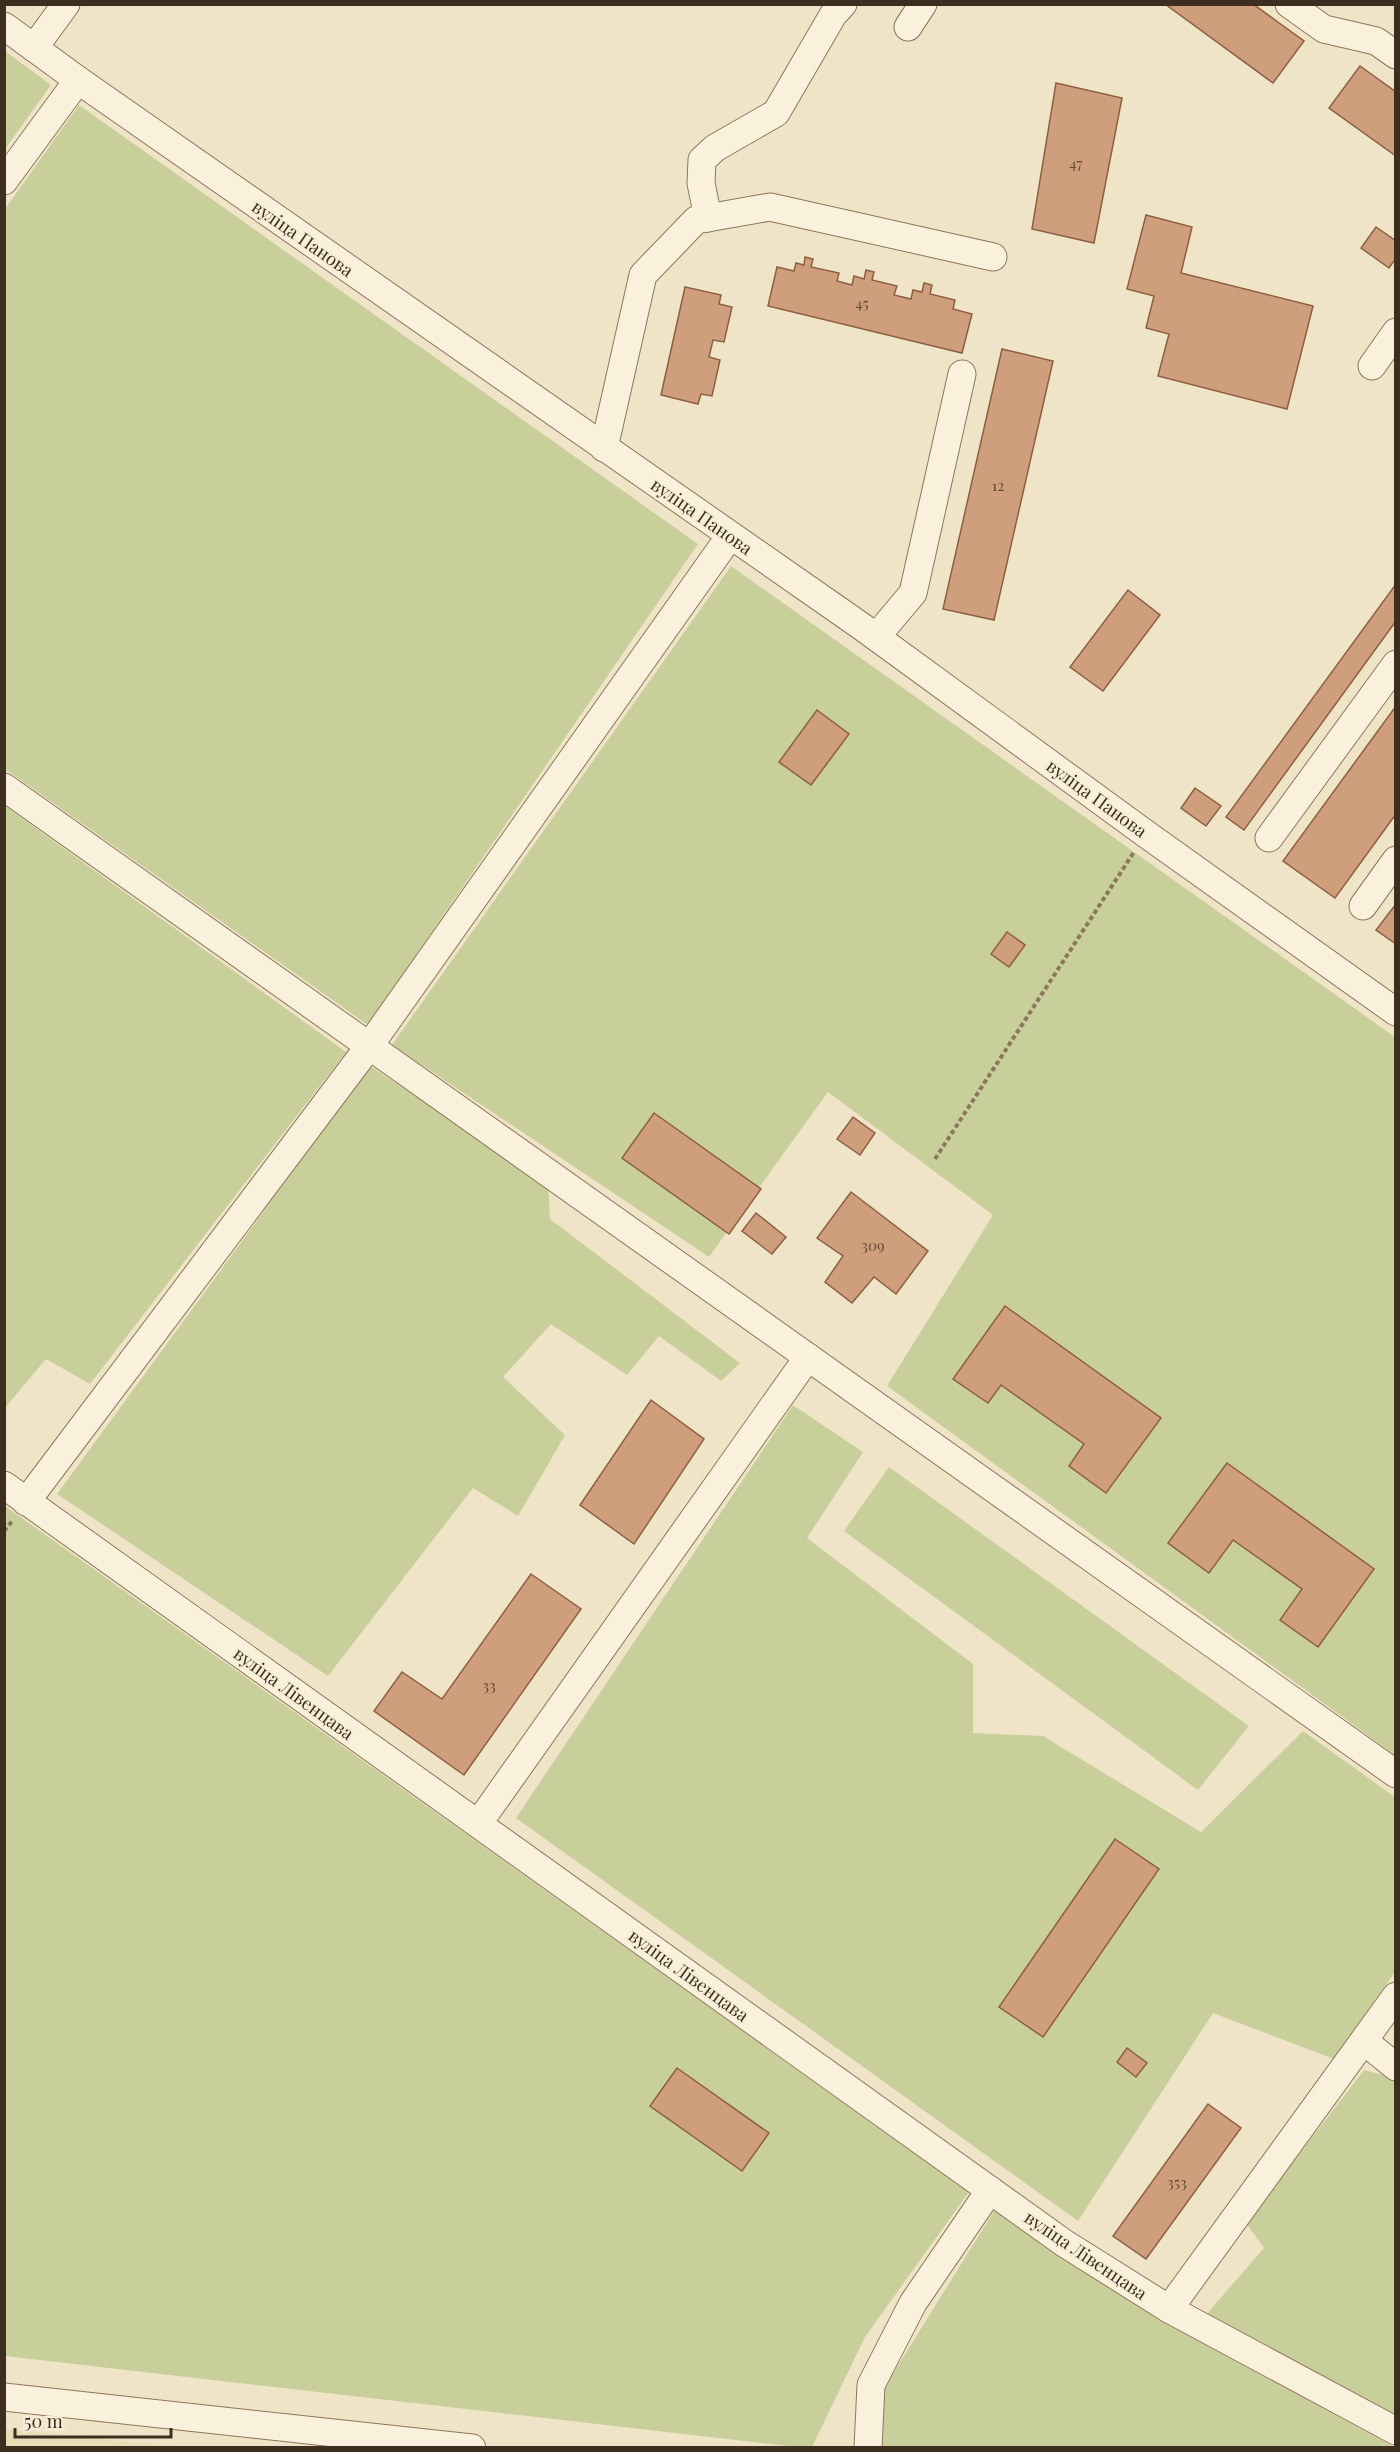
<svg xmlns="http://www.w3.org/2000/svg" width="1400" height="2452" font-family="'Playfair Display',serif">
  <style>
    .farmland { fill: #e6deb5 }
    .green { fill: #c9cf9b }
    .building { fill: #cf9f7d; stroke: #8d5f41; stroke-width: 1.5 }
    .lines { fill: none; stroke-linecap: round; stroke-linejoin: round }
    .minor-casing { stroke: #8d765c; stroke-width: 29 }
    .path { stroke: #8d765c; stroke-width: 4; stroke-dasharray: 4.5 3; stroke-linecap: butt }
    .minor { stroke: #faf1dc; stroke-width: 27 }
    .labels { text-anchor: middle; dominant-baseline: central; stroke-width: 5; stroke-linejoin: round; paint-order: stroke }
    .number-label { font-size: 15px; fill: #624a37 }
    .street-label { font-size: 18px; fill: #3d2e20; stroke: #f7eed8 }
  </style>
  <rect width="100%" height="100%" fill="#f0e4c8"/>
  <!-- farmland -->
  <polygon class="farmland" points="5,2429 180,2447 5,2447"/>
  <!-- green -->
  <g class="green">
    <polygon points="5,51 51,85 5,149"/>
    <polygon points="79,105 698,544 368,1025 5,769 5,209"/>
    <polygon points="731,566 1395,1037 1395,1755 887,1386 993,1215 828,1092 709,1257 392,1045"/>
    <polygon points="5,806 346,1052 90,1384 46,1359 5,1408"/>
    <polygon points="370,1066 548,1184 550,1219 740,1363 721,1381 659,1336 627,1375 551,1324 503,1377 565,1435 518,1516 473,1488 328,1676 57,1494"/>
    <polygon points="793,1405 863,1452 807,1538 973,1664 973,1733 1043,1736 1201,1832 1303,1731 1395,1797 1395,1972 1334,2059 1213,2013 1078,2221 516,1818"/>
    <polygon points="889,1467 1249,1726 1198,1790 844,1531"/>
    <polygon points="5,1506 969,2192 865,2337 812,2447 796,2447 5,2356"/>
    <polygon points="1364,2070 1395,2078 1395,2415 1205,2316 1264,2248 1246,2223"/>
    <polygon points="996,2208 1169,2325 1394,2447 881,2448 884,2388"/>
  </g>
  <!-- building -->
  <g class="building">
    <polygon points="1165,4 1253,4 1304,41 1273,83"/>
    <polygon points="1360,66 1396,92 1396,156 1329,108"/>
    <polygon points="1056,83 1122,98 1094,243 1032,229"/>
    <polygon points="1146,215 1192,227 1181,273 1313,306 1287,409 1158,376 1169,334 1146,328 1154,296 1127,289"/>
    <polygon points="1376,227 1396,241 1396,258 1389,268 1361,248"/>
    <polygon points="805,257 813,259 811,267 839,273 837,281 852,285 854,276 864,279 866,270 874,272 872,280 897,286 894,295 911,299 913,290 922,292 924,283 932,285 930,294 955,300 953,309 972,314 962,353 768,306 777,267 794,271 796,263 804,265"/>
    <polygon points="685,287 721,295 719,304 732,307 724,342 713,340 709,357 720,360 712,396 701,394 698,404 661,395"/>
    <polygon points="1002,349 1053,361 994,620 943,609"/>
    <polygon points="1396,584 1396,621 1244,830 1226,817"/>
    <polygon points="1128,590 1160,615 1103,691 1070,667"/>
    <polygon points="1396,706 1396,814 1335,898 1283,861"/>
    <polygon points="817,710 849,734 811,785 779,762"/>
    <polygon points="1195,788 1221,806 1206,826 1181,808"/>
    <polygon points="1396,904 1396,944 1376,930"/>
    <polygon points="1007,932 1025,945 1009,967 991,954"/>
    <polygon points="654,1113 761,1189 729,1234 622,1158"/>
    <polygon points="853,1117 875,1133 860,1155 837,1139"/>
    <polygon points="851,1192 928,1251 896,1294 874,1277 852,1303 825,1282 843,1256 817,1238"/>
    <polygon points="756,1213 786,1237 772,1254 742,1231"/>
    <polygon points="1005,1306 1161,1418 1106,1493 1069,1466 1084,1444 1001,1385 988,1403 953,1379"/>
    <polygon points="651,1400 704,1439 634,1544 580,1505"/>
    <polygon points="1227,1463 1374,1569 1318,1647 1280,1620 1302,1589 1233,1540 1209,1573 1168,1543"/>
    <polygon points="531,1574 581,1609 464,1775 374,1711 402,1672 442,1699"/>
    <polygon points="1115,1839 1159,1869 1043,2037 999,2007"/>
    <polygon points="1127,2048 1147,2063 1136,2077 1117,2062"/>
    <polygon points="677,2068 769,2133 742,2171 650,2106"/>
    <polygon points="1208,2104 1241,2128 1146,2259 1113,2236"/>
  </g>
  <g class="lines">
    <!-- minor casing -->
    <g class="minor-casing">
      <g id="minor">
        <polyline points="1289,4 1324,29 1376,41 1396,55"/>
        <polyline points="4,26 78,80 861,626 1146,834 1396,1012"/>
        <polyline points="908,27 923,4"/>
        <polyline points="34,48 66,4"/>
        <polyline points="4,181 78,80"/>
        <polyline points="708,218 701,183 702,160 715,148 776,113 833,15 843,4"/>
        <polyline points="1372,366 1396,332"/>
        <polyline points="604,448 643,275 696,220 770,207 993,257"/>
        <polyline points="876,637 913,593 962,374"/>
        <polyline points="4,787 1396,1774"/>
        <polyline points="1269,838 1396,664"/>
        <polyline points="1363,906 1396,860"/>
        <polyline points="4,1485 1064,2243 1169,2309 1396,2431"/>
        <polyline points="26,1502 370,1045 730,536"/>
        <polyline points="478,1824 808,1357"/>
        <polyline points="1364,2041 1396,2067"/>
        <polyline points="1169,2309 1396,1996"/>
        <polyline points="4,2397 472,2448"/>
        <polyline points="868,2448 871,2385 913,2303 990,2190"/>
      </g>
    </g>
    <!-- path -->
    <g class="path">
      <polyline points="935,1159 1134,852"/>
      <polyline points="4,1531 13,1520"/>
    </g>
    <!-- minor -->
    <use href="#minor" class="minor"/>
  </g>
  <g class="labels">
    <!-- number labels -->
    <g class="number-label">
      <text x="1076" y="163">47</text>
      <text x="862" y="303">45</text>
      <text x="998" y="485">12</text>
      <text x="873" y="1245">309</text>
      <text x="489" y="1685">33</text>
      <text x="1177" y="2182">353</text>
    </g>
    <!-- street labels -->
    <g class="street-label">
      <text transform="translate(303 238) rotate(35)">вуліца Панова</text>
      <text transform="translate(702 516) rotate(35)">вуліца Панова</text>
      <text transform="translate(1097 798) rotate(36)">вуліца Панова</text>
      <text transform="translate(294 1693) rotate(36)">вуліца Лівенцава</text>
      <text transform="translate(689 1975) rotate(36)">вуліца Лівенцава</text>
      <text transform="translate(1086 2255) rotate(34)">вуліца Лівенцава</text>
    </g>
  </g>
  <!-- border -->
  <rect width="1400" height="2452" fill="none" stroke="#3d2e20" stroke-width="12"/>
  <!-- scale -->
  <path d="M15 2428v9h156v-9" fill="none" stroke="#3d2e20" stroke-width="3"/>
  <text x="24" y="2428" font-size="18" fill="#3d2e20" stroke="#f7eed8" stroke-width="4.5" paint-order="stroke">50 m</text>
</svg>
